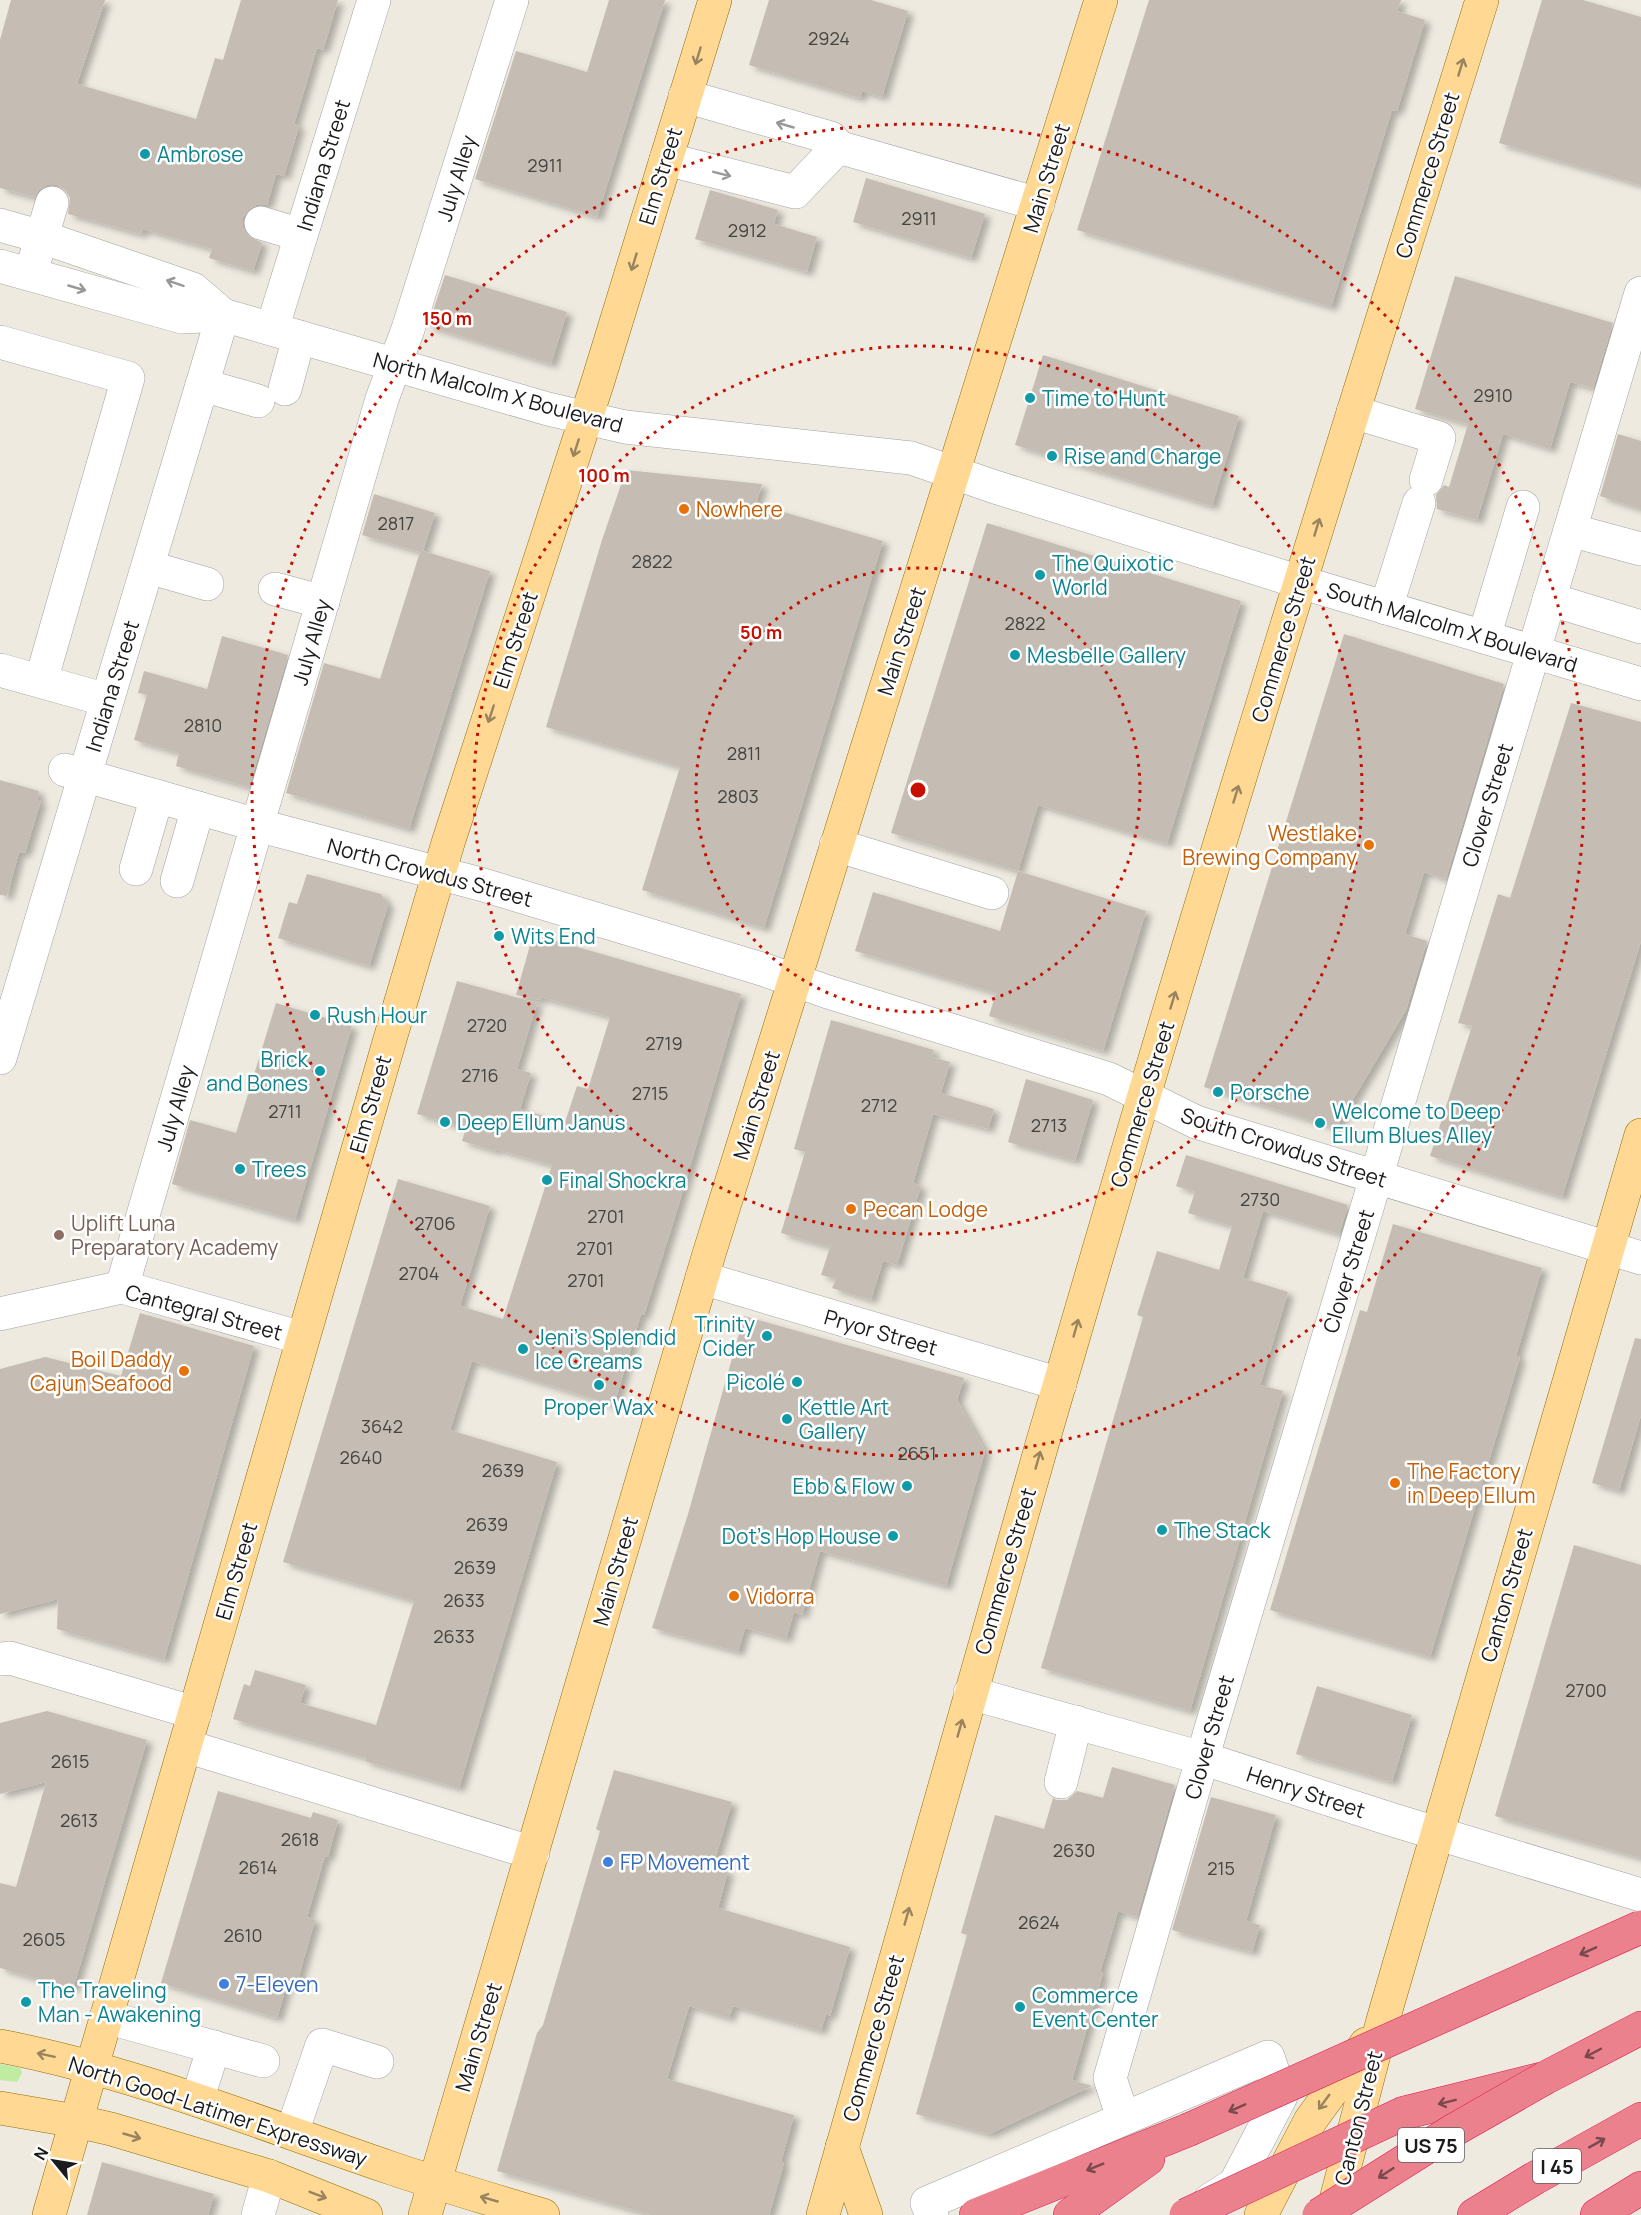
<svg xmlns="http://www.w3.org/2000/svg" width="1641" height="2215" font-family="Manrope,sans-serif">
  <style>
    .grass { fill: #c0eca1 }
    .building { fill: #c5bdb3; filter: url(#shadow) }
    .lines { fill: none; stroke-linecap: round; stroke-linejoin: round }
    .minor-casing { stroke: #a2a2a2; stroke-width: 34 }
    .major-casing { stroke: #936d00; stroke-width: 34 }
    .highway-casing { stroke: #e0194e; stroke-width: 34 }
    .minor { stroke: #fff; stroke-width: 33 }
    .major { stroke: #ffd994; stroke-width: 33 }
    .highway { stroke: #eb818d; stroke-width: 33 }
    .highway-bridge-casing { stroke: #e0194e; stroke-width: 34; stroke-linecap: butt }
    .highway-bridge { stroke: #eb818d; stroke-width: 33 }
    .oneway { stroke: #98845e }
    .oneway2 { stroke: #989898 }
    .oneway3 { stroke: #79494e }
    .ring { fill: none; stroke: #c70f00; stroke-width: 3; stroke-dasharray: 3 6 }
    .culture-dot { fill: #0f9aa8; stroke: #fff; stroke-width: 2 }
    .food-dot { fill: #e8710a; stroke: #fff; stroke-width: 2 }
    .education-dot { fill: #8d6e63; stroke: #fff; stroke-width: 2 }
    .shop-dot { fill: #3f7fe0; stroke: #fff; stroke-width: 2 }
    .labels { text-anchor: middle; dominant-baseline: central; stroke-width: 5; stroke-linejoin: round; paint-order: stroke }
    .number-label { font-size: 18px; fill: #464441 }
    .shield { fill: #fff; stroke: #5f5f5f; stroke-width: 1.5 }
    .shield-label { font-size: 20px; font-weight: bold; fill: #1b1b1b }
    .culture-label { font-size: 21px; fill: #0d838f; stroke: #fff; text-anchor: start }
    .street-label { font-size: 21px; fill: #1b1b1b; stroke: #fff }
    .food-label { font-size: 21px; fill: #c56008; stroke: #fff; text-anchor: start }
    .education-label { font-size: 21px; fill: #785e54; stroke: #fff; text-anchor: start }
    .shop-label { font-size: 21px; fill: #366cbe; stroke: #fff; text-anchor: start }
    .centre { fill: #c70f00; stroke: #fff; stroke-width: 3 }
    .ring-label { font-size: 18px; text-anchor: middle; font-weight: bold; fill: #c70f00; stroke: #fff; stroke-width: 5; stroke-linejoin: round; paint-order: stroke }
  </style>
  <defs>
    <filter id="shadow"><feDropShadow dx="6" dy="4" stdDeviation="3" flood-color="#0004"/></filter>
  </defs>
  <rect width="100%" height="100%" fill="#eeeae0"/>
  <!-- grass -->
  <polygon class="grass" points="0,2064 20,2068 22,2073 17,2082 0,2080"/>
  <!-- building -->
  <g class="building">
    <polygon points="11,0 105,0 77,84 196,119 215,58 223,60 241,0 338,0 323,50 317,48 294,124 299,126 284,176 276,174 267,205 256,205 249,209 243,217 243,227 247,235 262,243 253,271 209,258 212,249 143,229 141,234 68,214 70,198 65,190 58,185 47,185 39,190 34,197 0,188 0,40"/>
    <polygon points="609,0 665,0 597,217 475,179 516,51 587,72"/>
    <polygon points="769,0 871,0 908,11 882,97 862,91 860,98 749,65"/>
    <polygon points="1149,0 1401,0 1397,11 1425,20 1397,111 1392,110 1331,307 1077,230"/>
    <polygon points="1542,0 1583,0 1641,17 1641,185 1499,143"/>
    <polygon points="866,178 985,214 971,258 853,222"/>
    <polygon points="710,190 778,210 774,224 817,237 807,272 695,239"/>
    <polygon points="445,275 567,312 551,364 428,326"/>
    <polygon points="1455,276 1613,323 1593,388 1570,382 1550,449 1503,434 1477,520 1437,509 1436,495 1444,485 1449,487 1468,424 1415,409"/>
    <polygon points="1043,355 1239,416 1212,506 1015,445"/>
    <polygon points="1618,434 1641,441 1641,509 1600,496"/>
    <polygon points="626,470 762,484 756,504 883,541 764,928 642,890 680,767 546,727 602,540"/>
    <polygon points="374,494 435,513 423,551 490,571 409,829 286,793 324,663 380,679 420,552 362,535"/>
    <polygon points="987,523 1241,601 1167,844 1038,805 1018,871 891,833"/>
    <polygon points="1344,634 1504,684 1446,879 1424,872 1405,934 1427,941 1406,1010 1336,1128 1204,1087"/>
    <polygon points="222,636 288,655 249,787 176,766 179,753 134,740 147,695 138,693 144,671 207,689"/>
    <polygon points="1571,703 1641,722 1641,941 1562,1197 1430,1156 1472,1026 1458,1023 1498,894 1510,898"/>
    <polygon points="0,780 39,791 37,800 41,800 25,853 19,852 7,896 0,895"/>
    <polygon points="1018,871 1146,911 1103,1051 989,1016 996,993 855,951 873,892 1000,931"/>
    <polygon points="307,874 381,894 388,905 369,966 278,938 289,902 297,904"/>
    <polygon points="539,936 741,994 678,1207 644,1315 641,1314 614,1405 472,1361 450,1430 557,1462 459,1788 365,1761 366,1758 233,1719 244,1684 250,1686 255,1670 306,1685 300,1703 376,1725 414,1601 283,1562 398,1179 490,1206 460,1306 503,1319 552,1165 496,1149 495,1151 462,1141 466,1128 417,1114 457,981 537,1003 517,1069 531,1073 520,1109 565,1122 577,1086 588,1089 610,1017 541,997 540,1000 516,995 532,938 538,940"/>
    <polygon points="276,1003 352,1026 295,1220 172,1184 190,1120 236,1133"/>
    <polygon points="831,1020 934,1050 932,1057 950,1062 941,1093 994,1109 988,1129 933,1114 913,1183 921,1186 897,1265 883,1261 871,1300 832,1288 836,1279 821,1275 830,1247 781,1233 805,1152 794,1149"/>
    <polygon points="1026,1079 1093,1100 1075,1161 1008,1142"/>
    <polygon points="1186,1155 1348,1205 1339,1234 1263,1211 1243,1278 1288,1292 1260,1385 1283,1391 1190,1711 1041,1668 1143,1317 1137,1315 1157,1251 1219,1270 1232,1226 1188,1213 1195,1192 1176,1186"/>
    <polygon points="1393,1224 1542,1268 1516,1356 1520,1357 1430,1657 1270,1610 1360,1310 1367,1312"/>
    <polygon points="140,1313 254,1346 164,1660 57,1629 58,1599 0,1614 0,1369 45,1357 121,1376"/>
    <polygon points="744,1316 964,1378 957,1400 985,1451 946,1586 820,1551 802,1615 794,1612 786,1639 745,1628 738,1652 652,1628 688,1514"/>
    <polygon points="1635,1338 1641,1339 1641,1415 1619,1491 1592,1483"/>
    <polygon points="1574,1545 1641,1565 1641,1858 1495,1816"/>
    <polygon points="1317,1686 1412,1715 1392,1782 1296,1754"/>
    <polygon points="47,1711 147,1740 73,1989 0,1968 0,1883 16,1887 46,1782 0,1794 0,1723"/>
    <polygon points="1112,1767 1175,1785 1137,1917 1118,1911 1100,1972 1103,1973 1072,2080 1092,2086 989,2134 916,2114 967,1935 961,1933 995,1815 1044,1829 1053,1798 1057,1800 1067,1800 1077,1791 1103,1798"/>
    <polygon points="614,1770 732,1802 713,1866 728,1871 718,1908 850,1947 830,2016 826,2014 821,2031 733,2006 729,2018 689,2006 667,2079 794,2115 781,2162 784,2163 769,2215 651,2215 497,2171 537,2033 543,2025 600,1831 596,1829"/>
    <polygon points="218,1791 311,1818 313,1812 338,1820 328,1857 325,1856 307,1917 315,1920 296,1986 287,1984 277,2018 161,1983"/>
    <polygon points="1211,1797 1276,1815 1246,1921 1260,1925 1252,1952 1172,1930"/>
    <polygon points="102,2162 214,2194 208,2215 87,2215"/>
  </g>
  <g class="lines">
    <!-- minor casing -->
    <g class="minor-casing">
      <g id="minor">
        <polyline points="838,147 1038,204"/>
        <polyline points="666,159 795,192 838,147 831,138 685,96"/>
        <polyline points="261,223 301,235"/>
        <polyline points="0,225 42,237 193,289 223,315"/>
        <polyline points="35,259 52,203"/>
        <polyline points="0,266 182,317 223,315 548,409 625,427 911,458 995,487 1300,582 1641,684"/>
        <polyline points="272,329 374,0"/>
        <polyline points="0,342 128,378 41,681"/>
        <polyline points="202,385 258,401"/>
        <polyline points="285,389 299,337"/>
        <polyline points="1353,412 1439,438 1426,480"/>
        <polyline points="1570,530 1641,549"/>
        <polyline points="148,567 207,584"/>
        <polyline points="275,589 323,602"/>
        <polyline points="1549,599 1641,627"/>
        <polyline points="1386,608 1419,503"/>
        <polyline points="1484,637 1523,507"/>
        <polyline points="0,670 107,700"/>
        <polyline points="65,770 257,825 480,884 765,970 828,992 1109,1079 1196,1122 1641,1258"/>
        <polyline points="836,845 992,893"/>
        <polyline points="136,869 157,796"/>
        <polyline points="177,881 198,808"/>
        <polyline points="0,1058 223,315"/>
        <polyline points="702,1278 1060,1384"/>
        <polyline points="122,1287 382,399 408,329 512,0"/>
        <polyline points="0,1314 122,1287 302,1338"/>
        <polyline points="0,1659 10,1658 195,1713"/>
        <polyline points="970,1693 1202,1758 1393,1820 1641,1895"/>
        <polyline points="186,1746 533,1853"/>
        <polyline points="1061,1782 1076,1722"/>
        <polyline points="106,2017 263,2061"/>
        <polyline points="197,2100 214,2047"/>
        <polyline points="1123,2118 1110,2078 1128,2016 1210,1732 1641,293"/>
        <polyline points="292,2132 322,2045 377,2062"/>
        <polyline points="258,2215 269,2176"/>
        <polyline points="932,2215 927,2203 1268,2057 1281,2096 1235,2184 1210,2200"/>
      </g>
    </g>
    <!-- major casing -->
    <g class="major-casing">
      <g id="major">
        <path d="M0,2046C135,2072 261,2124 391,2168C441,2185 492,2200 543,2215"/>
        <polyline points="0,2108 76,2121 111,2129 269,2176 366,2215"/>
        <polyline points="842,2147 866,2215"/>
        <polyline points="49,2215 399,1008 448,843 598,381 715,0"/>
        <polyline points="425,2215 709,1254 1101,0"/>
        <path d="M823,2215C928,1842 1033,1470 1143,1099C1252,731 1368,366 1482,0"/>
        <polyline points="1261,2215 1310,2121 1366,2044"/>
        <polyline points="1332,2215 1383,2020 1641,1135"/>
      </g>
    </g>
    <!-- highway casing -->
    <g class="highway-casing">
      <g id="highway">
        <polyline points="1404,2113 1545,2078 1641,2028"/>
        <polyline points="976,2215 1188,2130"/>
        <polyline points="1070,2215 1148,2159"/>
        <polyline points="1474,2215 1535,2178 1641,2119"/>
        <polyline points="1597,2215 1641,2188"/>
      </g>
    </g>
    <!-- minor -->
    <use href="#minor" class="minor"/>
    <!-- major -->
    <use href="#major" class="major"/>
    <!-- highway -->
    <use href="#highway" class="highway"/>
    <!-- highway-bridge casing -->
    <g class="highway-bridge-casing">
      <g id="highway-bridge">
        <polyline points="1188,2130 1641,1927"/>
        <polyline points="1186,2215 1404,2113"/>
        <polyline points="1319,2215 1454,2130 1545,2078"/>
      </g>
    </g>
    <!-- highway-bridge -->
    <use href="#highway-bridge" class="highway-bridge"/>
  </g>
  <!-- one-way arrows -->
  <defs><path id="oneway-shaft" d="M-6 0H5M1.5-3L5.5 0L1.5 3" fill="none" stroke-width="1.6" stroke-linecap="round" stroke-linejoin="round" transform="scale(1.5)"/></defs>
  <g class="oneway">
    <use href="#oneway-shaft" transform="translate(698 56) rotate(107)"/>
    <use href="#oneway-shaft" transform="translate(1461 67) rotate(-73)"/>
    <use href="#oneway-shaft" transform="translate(634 262) rotate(107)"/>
    <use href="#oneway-shaft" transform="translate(576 448) rotate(108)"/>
    <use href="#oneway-shaft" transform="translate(1317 527) rotate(-73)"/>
    <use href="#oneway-shaft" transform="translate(491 714) rotate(108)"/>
    <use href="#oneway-shaft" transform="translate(1236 794) rotate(-73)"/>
    <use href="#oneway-shaft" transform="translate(1173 1000) rotate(-73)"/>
    <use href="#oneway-shaft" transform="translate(1076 1328) rotate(-74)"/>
    <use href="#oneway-shaft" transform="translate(1038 1460) rotate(-74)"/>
    <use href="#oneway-shaft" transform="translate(960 1728) rotate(-74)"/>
    <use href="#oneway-shaft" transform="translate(907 1916) rotate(-74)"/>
    <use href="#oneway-shaft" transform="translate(46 2055) rotate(-168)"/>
    <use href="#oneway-shaft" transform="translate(1324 2102) rotate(126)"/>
    <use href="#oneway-shaft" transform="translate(132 2136) rotate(16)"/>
    <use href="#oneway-shaft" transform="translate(318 2195) rotate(21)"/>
    <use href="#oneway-shaft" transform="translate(489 2199) rotate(-164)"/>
  </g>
  <g class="oneway2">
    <use href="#oneway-shaft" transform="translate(785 125) rotate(-164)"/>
    <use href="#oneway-shaft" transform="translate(722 174) rotate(14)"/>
    <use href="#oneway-shaft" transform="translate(175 283) rotate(-161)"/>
    <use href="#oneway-shaft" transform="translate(77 288) rotate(16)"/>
  </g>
  <g class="oneway3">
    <use href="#oneway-shaft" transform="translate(1588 1951) rotate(156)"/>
    <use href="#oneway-shaft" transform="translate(1593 2053) rotate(152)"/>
    <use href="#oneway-shaft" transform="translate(1447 2102) rotate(166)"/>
    <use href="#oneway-shaft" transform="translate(1237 2108) rotate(156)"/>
    <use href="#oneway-shaft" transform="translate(1597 2143) rotate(-29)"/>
    <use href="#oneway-shaft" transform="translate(1095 2167) rotate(158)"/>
    <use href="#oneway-shaft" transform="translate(1386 2173) rotate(147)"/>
  </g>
  <!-- distance rings -->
  <g class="ring">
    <circle cx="918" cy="790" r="222"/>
    <circle cx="918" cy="790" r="444"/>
    <circle cx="918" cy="790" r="666"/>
  </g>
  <!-- markers -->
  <g class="culture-dot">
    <circle cx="145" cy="154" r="6"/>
    <circle cx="1030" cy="398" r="6"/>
    <circle cx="1052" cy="456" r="6"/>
    <circle cx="1040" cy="575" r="6"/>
    <circle cx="1015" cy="655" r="6"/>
    <circle cx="499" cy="936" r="6"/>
    <circle cx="315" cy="1015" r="6"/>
    <circle cx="320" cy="1071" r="6"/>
    <circle cx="1218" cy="1092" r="6"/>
    <circle cx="445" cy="1122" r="6"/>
    <circle cx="1320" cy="1123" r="6"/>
    <circle cx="240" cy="1169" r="6"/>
    <circle cx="547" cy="1180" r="6"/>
    <circle cx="767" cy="1336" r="6"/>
    <circle cx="523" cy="1349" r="6"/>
    <circle cx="797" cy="1382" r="6"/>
    <circle cx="599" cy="1385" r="6"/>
    <circle cx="787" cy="1419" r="6"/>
    <circle cx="907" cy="1486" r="6"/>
    <circle cx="1162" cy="1530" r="6"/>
    <circle cx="893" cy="1536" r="6"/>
    <circle cx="26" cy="2002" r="6"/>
    <circle cx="1020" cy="2007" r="6"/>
  </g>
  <g class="food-dot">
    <circle cx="684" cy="509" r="6"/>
    <circle cx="1369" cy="845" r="6"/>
    <circle cx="851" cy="1209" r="6"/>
    <circle cx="184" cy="1371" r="6"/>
    <circle cx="1395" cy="1483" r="6"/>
    <circle cx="734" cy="1596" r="6"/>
  </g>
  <circle class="education-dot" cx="59" cy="1235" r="6"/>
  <g class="shop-dot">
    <circle cx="608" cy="1862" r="6"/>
    <circle cx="224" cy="1984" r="6"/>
  </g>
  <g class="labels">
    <!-- number labels -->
    <g class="number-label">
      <text x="829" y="38">2924</text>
      <text x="545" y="165">2911</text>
      <text x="919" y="218">2911</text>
      <text x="747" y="230">2912</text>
      <text x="1493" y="395">2910</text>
      <text x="396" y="523">2817</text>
      <text x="652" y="561">2822</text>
      <text x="1025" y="623">2822</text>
      <text x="203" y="725">2810</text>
      <text x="744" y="753">2811</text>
      <text x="738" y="796">2803</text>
      <text x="487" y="1025">2720</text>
      <text x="664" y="1043">2719</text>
      <text x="480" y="1075">2716</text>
      <text x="650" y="1093">2715</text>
      <text x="879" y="1105">2712</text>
      <text x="285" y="1111">2711</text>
      <text x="1049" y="1125">2713</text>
      <text x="1260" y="1199">2730</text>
      <text x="606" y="1216">2701</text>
      <text x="435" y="1223">2706</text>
      <text x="595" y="1248">2701</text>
      <text x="419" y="1273">2704</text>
      <text x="586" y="1280">2701</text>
      <text x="382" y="1426">3642</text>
      <text x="917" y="1453">2651</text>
      <text x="361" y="1457">2640</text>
      <text x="503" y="1470">2639</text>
      <text x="487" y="1524">2639</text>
      <text x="475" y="1567">2639</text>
      <text x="464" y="1600">2633</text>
      <text x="454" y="1636">2633</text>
      <text x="1586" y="1690">2700</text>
      <text x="70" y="1761">2615</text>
      <text x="79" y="1820">2613</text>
      <text x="300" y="1839">2618</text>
      <text x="1074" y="1850">2630</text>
      <text x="258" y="1867">2614</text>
      <text x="1221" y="1868">215</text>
      <text x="1039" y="1922">2624</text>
      <text x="243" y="1935">2610</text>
      <text x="44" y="1939">2605</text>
    </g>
    <!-- shield labels -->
    <g class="shield">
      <rect x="1398" y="2128" width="66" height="34" rx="4.5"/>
      <rect x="1533" y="2149" width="48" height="34" rx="4.5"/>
    </g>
    <g class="shield-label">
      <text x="1431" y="2145">US 75</text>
      <text x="1557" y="2166">I 45</text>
    </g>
    <!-- culture labels -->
    <g class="culture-label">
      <text x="157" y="154">Ambrose</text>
      <text x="1042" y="398">Time to Hunt</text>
      <text x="1064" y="456">Rise and Charge</text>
      <text x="1052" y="563">The Quixotic<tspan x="1052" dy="24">World</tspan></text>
      <text x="1027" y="655">Mesbelle Gallery</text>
      <text x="511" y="936">Wits End</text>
      <text x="327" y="1015">Rush Hour</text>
      <text x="308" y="1059" text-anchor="end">Brick<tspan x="308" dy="24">and Bones</tspan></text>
      <text x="1230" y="1092">Porsche</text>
      <text x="1332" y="1111">Welcome to Deep<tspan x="1332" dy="24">Ellum Blues Alley</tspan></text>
      <text x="457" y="1122">Deep Ellum Janus</text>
      <text x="252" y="1169">Trees</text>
      <text x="559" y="1180">Final Shockra</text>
      <text x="755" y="1324" text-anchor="end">Trinity<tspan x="755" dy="24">Cider</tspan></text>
      <text x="535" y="1337">Jeni's Splendid<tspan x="535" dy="24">Ice Creams</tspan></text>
      <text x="785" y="1382" text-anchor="end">Picolé</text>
      <text x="599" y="1407" text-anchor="middle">Proper Wax</text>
      <text x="799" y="1407">Kettle Art<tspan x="799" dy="24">Gallery</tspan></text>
      <text x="895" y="1486" text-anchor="end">Ebb &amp; Flow</text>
      <text x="1174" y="1530">The Stack</text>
      <text x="881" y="1536" text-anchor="end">Dot's Hop House</text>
      <text x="38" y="1990">The Traveling<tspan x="38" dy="24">Man - Awakening</tspan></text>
      <text x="1032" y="1995">Commerce<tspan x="1032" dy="24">Event Center</tspan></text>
    </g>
    <!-- street labels -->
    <g class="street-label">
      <text transform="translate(323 165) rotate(-73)">Indiana Street</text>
      <text transform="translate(1427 175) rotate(-73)">Commerce Street</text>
      <text transform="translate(660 176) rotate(-73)">Elm Street</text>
      <text transform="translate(456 178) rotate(-73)">July Alley</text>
      <text transform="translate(1046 178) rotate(-73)">Main Street</text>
      <text transform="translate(498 392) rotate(15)">North Malcolm X Boulevard</text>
      <text transform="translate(1452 627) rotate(17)">South Malcolm X Boulevard</text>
      <text transform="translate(1283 639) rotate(-73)">Commerce Street</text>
      <text transform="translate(515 640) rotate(-72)">Elm Street</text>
      <text transform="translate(901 641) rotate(-72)">Main Street</text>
      <text transform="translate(311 642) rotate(-74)">July Alley</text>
      <text transform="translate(112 686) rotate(-73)">Indiana Street</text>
      <text transform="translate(1487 805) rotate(-73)">Clover Street</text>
      <text transform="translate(430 872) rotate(15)">North Crowdus Street</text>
      <text transform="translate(370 1104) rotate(-74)">Elm Street</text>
      <text transform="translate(1142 1104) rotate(-73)">Commerce Street</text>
      <text transform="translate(756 1105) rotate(-73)">Main Street</text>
      <text transform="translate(175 1108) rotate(-74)">July Alley</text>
      <text transform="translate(1284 1147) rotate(18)">South Crowdus Street</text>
      <text transform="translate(1348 1271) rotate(-73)">Clover Street</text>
      <text transform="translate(204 1312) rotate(15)">Cantegral Street</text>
      <text transform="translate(881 1332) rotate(16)">Pryor Street</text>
      <text transform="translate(236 1571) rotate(-74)">Elm Street</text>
      <text transform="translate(615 1571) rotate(-74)">Main Street</text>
      <text transform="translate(1005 1571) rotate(-74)">Commerce Street</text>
      <text transform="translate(1506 1595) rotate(-74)">Canton Street</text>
      <text transform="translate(1209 1737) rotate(-74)">Clover Street</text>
      <text transform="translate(1306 1792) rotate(18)">Henry Street</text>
      <text transform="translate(478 2037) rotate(-73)">Main Street</text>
      <text transform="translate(873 2038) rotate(-74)">Commerce Street</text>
      <text transform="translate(218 2111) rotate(18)">North Good-Latimer Expressway</text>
      <text transform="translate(1358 2118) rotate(-76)">Canton Street</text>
    </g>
    <!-- food labels -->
    <g class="food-label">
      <text x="696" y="509">Nowhere</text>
      <text x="1357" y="833" text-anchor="end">Westlake<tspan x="1357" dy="24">Brewing Company</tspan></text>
      <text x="863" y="1209">Pecan Lodge</text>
      <text x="172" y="1359" text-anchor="end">Boil Daddy<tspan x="172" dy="24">Cajun Seafood</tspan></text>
      <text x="1407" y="1471">The Factory<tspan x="1407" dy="24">in Deep Ellum</tspan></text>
      <text x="746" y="1596">Vidorra</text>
    </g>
    <!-- education labels -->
    <g class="education-label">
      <text x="71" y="1223">Uplift Luna<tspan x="71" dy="24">Preparatory Academy</tspan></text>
    </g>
    <!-- shop labels -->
    <g class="shop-label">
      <text x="620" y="1862">FP Movement</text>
      <text x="236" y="1984">7-Eleven</text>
    </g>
  </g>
  <circle cx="918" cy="790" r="9" class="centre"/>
  <g class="ring-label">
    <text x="447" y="325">150 m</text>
    <text x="604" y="482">100 m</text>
    <text x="761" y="639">50 m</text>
  </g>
  <!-- north arrow -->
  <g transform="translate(54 2161) rotate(300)" stroke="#ffffff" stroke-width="4.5" paint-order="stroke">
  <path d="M0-4.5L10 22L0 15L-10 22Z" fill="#1b1b1b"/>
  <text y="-9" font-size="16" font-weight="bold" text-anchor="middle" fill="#1b1b1b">N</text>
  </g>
</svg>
